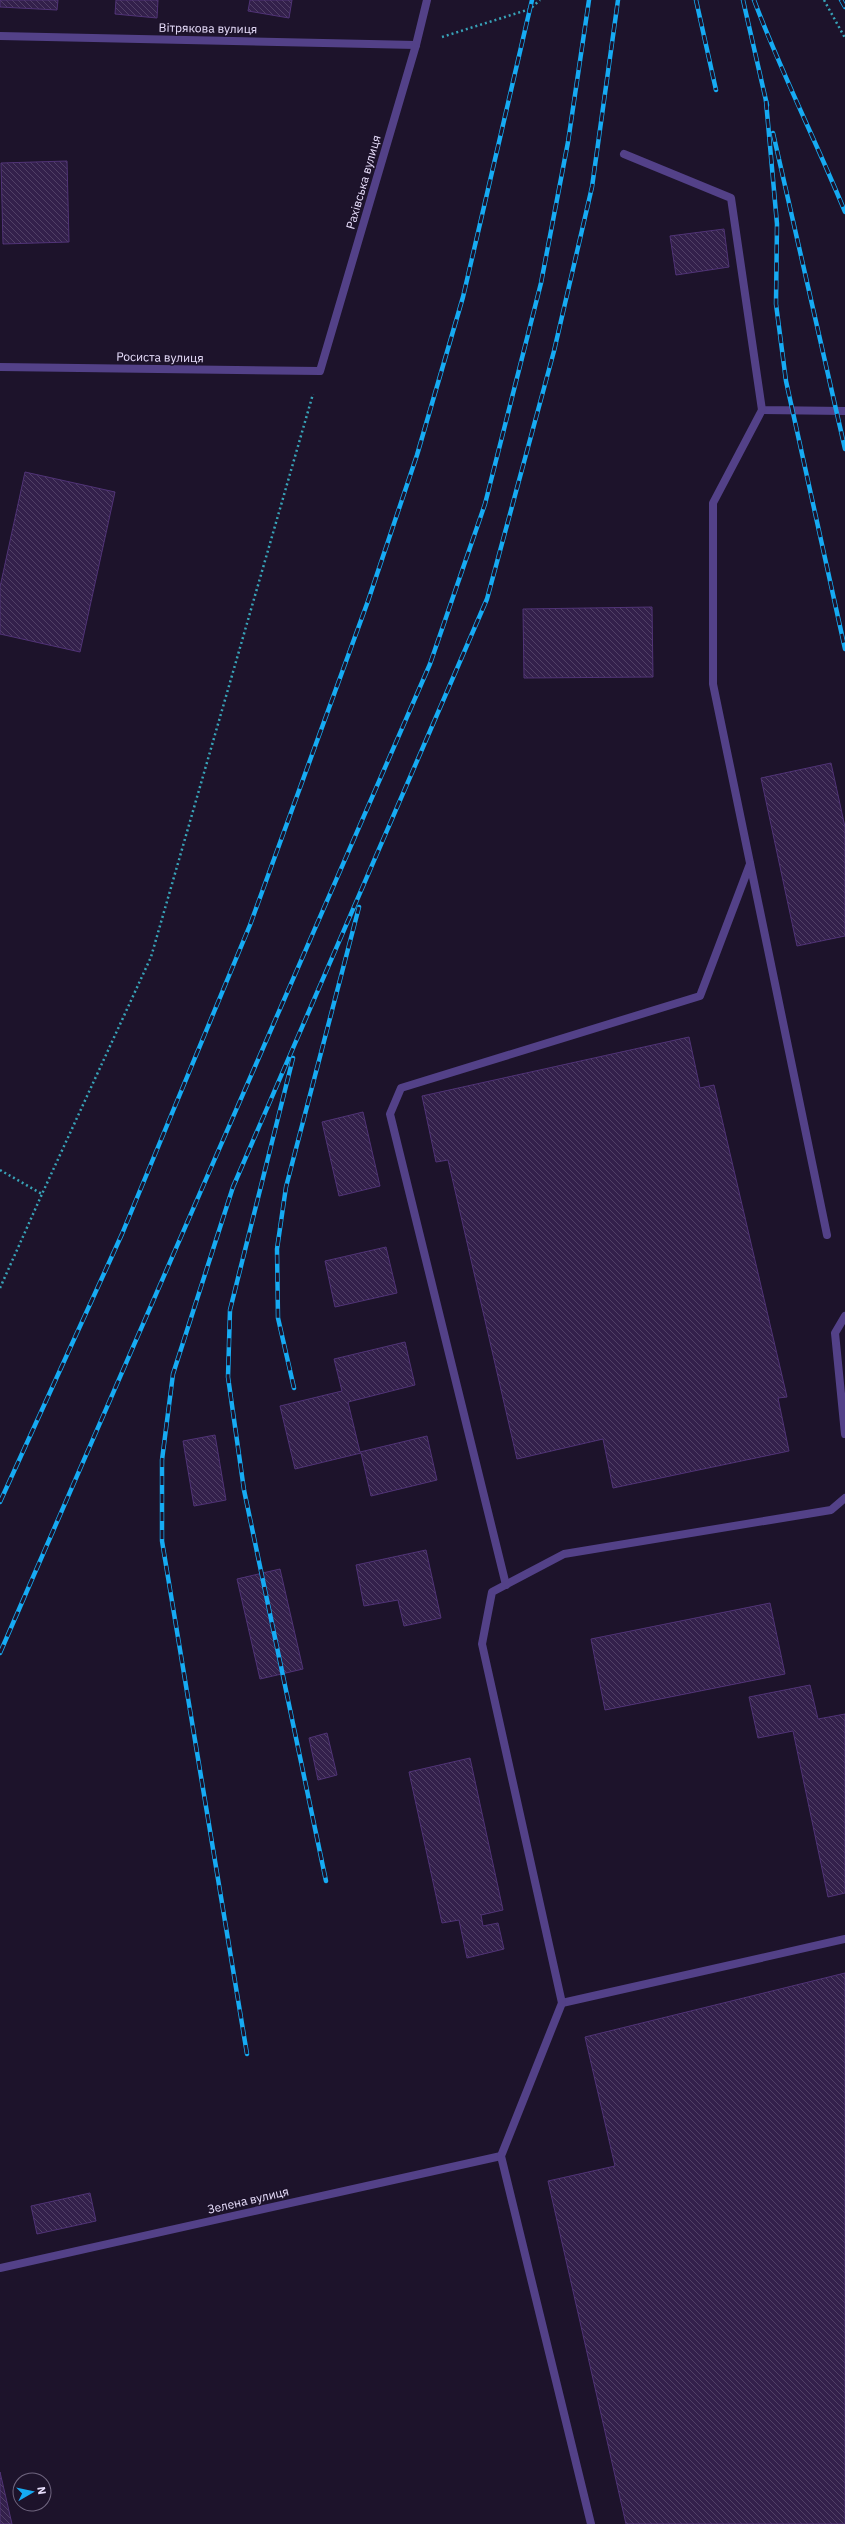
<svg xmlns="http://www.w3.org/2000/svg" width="845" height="2524" font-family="'IBM Plex Sans',sans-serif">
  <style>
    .building { fill: url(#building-back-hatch); stroke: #503376 }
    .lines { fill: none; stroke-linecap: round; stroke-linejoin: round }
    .path { stroke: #38a3b8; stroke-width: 2.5; stroke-dasharray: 2 3; stroke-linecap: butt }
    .service { stroke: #534188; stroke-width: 8 }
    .minor { stroke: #534188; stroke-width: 8 }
    .rail-casing { stroke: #16abf3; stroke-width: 4.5 }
    .rail { stroke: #1d132b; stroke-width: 3; stroke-dasharray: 9; stroke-linecap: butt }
    .labels { text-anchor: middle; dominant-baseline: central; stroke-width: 3; stroke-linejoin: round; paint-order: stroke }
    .street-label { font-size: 12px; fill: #e9dffd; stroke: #1d132b }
  </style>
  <defs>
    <pattern id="building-back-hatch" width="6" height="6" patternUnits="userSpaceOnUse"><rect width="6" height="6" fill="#33204b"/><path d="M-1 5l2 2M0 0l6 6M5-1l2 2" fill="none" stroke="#514066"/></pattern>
  </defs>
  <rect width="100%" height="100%" fill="#1d132b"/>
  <!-- building -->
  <g class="building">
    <polygon points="0,0 58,0 57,10 0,7"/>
    <polygon points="116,0 158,0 157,18 115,14"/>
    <polygon points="250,0 292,0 289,18 248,11"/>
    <polygon points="67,161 69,242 3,244 1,163"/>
    <polygon points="724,229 729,267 676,275 670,236"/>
    <polygon points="25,472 115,492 80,652 0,634 0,587"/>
    <polygon points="652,607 653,677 524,678 523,609"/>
    <polygon points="831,763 845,827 845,936 797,946 761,778"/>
    <polygon points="689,1037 700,1088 714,1085 787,1397 778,1398 789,1451 613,1488 603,1439 517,1459 448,1160 436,1162 422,1096"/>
    <polygon points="363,1112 380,1186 339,1196 322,1122"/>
    <polygon points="386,1247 397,1293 335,1307 325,1261"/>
    <polygon points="405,1342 415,1385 348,1402 360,1452 427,1436 437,1480 371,1496 361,1453 295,1469 280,1406 342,1391 334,1359"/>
    <polygon points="215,1435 226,1500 194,1506 183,1441"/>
    <polygon points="426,1550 441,1618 404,1626 398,1600 364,1606 356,1565"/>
    <polygon points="280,1569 303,1669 260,1679 237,1579"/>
    <polygon points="770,1603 785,1674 605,1710 591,1639"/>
    <polygon points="810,1685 818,1719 845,1714 845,1893 828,1897 793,1731 758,1738 749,1697"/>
    <polygon points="327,1733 337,1775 318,1780 309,1738"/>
    <polygon points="470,1758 503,1910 481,1915 483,1926 498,1923 504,1949 467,1958 459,1920 442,1923 409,1772"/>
    <polygon points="845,1973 845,2524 626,2524 548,2181 615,2166 585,2037"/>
    <polygon points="90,2193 96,2221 37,2234 31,2206"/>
    <polygon points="0,2472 12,2524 0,2524"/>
  </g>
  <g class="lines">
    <!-- path -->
    <g class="path">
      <polyline points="824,0 845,38"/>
      <polyline points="442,37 530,9 540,0"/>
      <polyline points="0,1170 42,1194 151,957 313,394"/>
      <polyline points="0,1288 42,1194"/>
    </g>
    <!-- service -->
    <g class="service">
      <polyline points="624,154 731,198 762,410 845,411"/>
      <polyline points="762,410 713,503 713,684 827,1235"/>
      <polyline points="845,1316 835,1333 845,1434"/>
      <polyline points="506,1585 390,1114 401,1088 700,996 750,864"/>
      <polyline points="562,2003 845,1939"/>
      <polyline points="0,2268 501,2156"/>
      <polyline points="591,2524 501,2156 562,2003 482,1644 492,1592 564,1554 831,1510 845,1498"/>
    </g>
    <!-- minor -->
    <g class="minor">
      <polyline points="0,36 416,45"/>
      <polyline points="0,367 320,371 416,45 427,0"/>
    </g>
    <!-- rail casing -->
    <g class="rail-casing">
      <g id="rail">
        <polyline points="696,0 716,90"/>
        <polyline points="743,0 767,105"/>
        <path d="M754,0C781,72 816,141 845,212"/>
        <polyline points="841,0 845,7"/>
        <polyline points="766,101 777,224 776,304 786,381 845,649"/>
        <polyline points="773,133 845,449"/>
        <polyline points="293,1058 230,1310 228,1377 244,1490 326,1881"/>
        <polyline points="294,1388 278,1318 277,1249 286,1187 359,907"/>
        <polyline points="0,1502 122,1234 250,925 368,601 417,455 463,297 532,0"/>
        <polyline points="0,1653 430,664 485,504 541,283 568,142 589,0"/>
        <polyline points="247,2054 162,1541 162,1460 173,1374 233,1187 487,599 554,351 592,187 618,0"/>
      </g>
    </g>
    <!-- rail -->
    <use href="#rail" class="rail"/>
  </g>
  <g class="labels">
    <!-- street labels -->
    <g class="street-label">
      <text transform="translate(208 28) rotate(1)">Вітрякова вулиця</text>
      <text transform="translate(363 182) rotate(-74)">Рахівська вулиця</text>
      <text transform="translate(160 357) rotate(1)">Росиста вулиця</text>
      <text transform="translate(248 2200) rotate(-13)">Зелена вулиця</text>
    </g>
  </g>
  <!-- north arrow -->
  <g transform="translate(32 2492) rotate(81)"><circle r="19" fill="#1d132b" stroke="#6f657f"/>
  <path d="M0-3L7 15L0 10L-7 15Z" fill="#16abf3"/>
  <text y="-6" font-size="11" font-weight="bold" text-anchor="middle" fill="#e9dffd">N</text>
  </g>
</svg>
